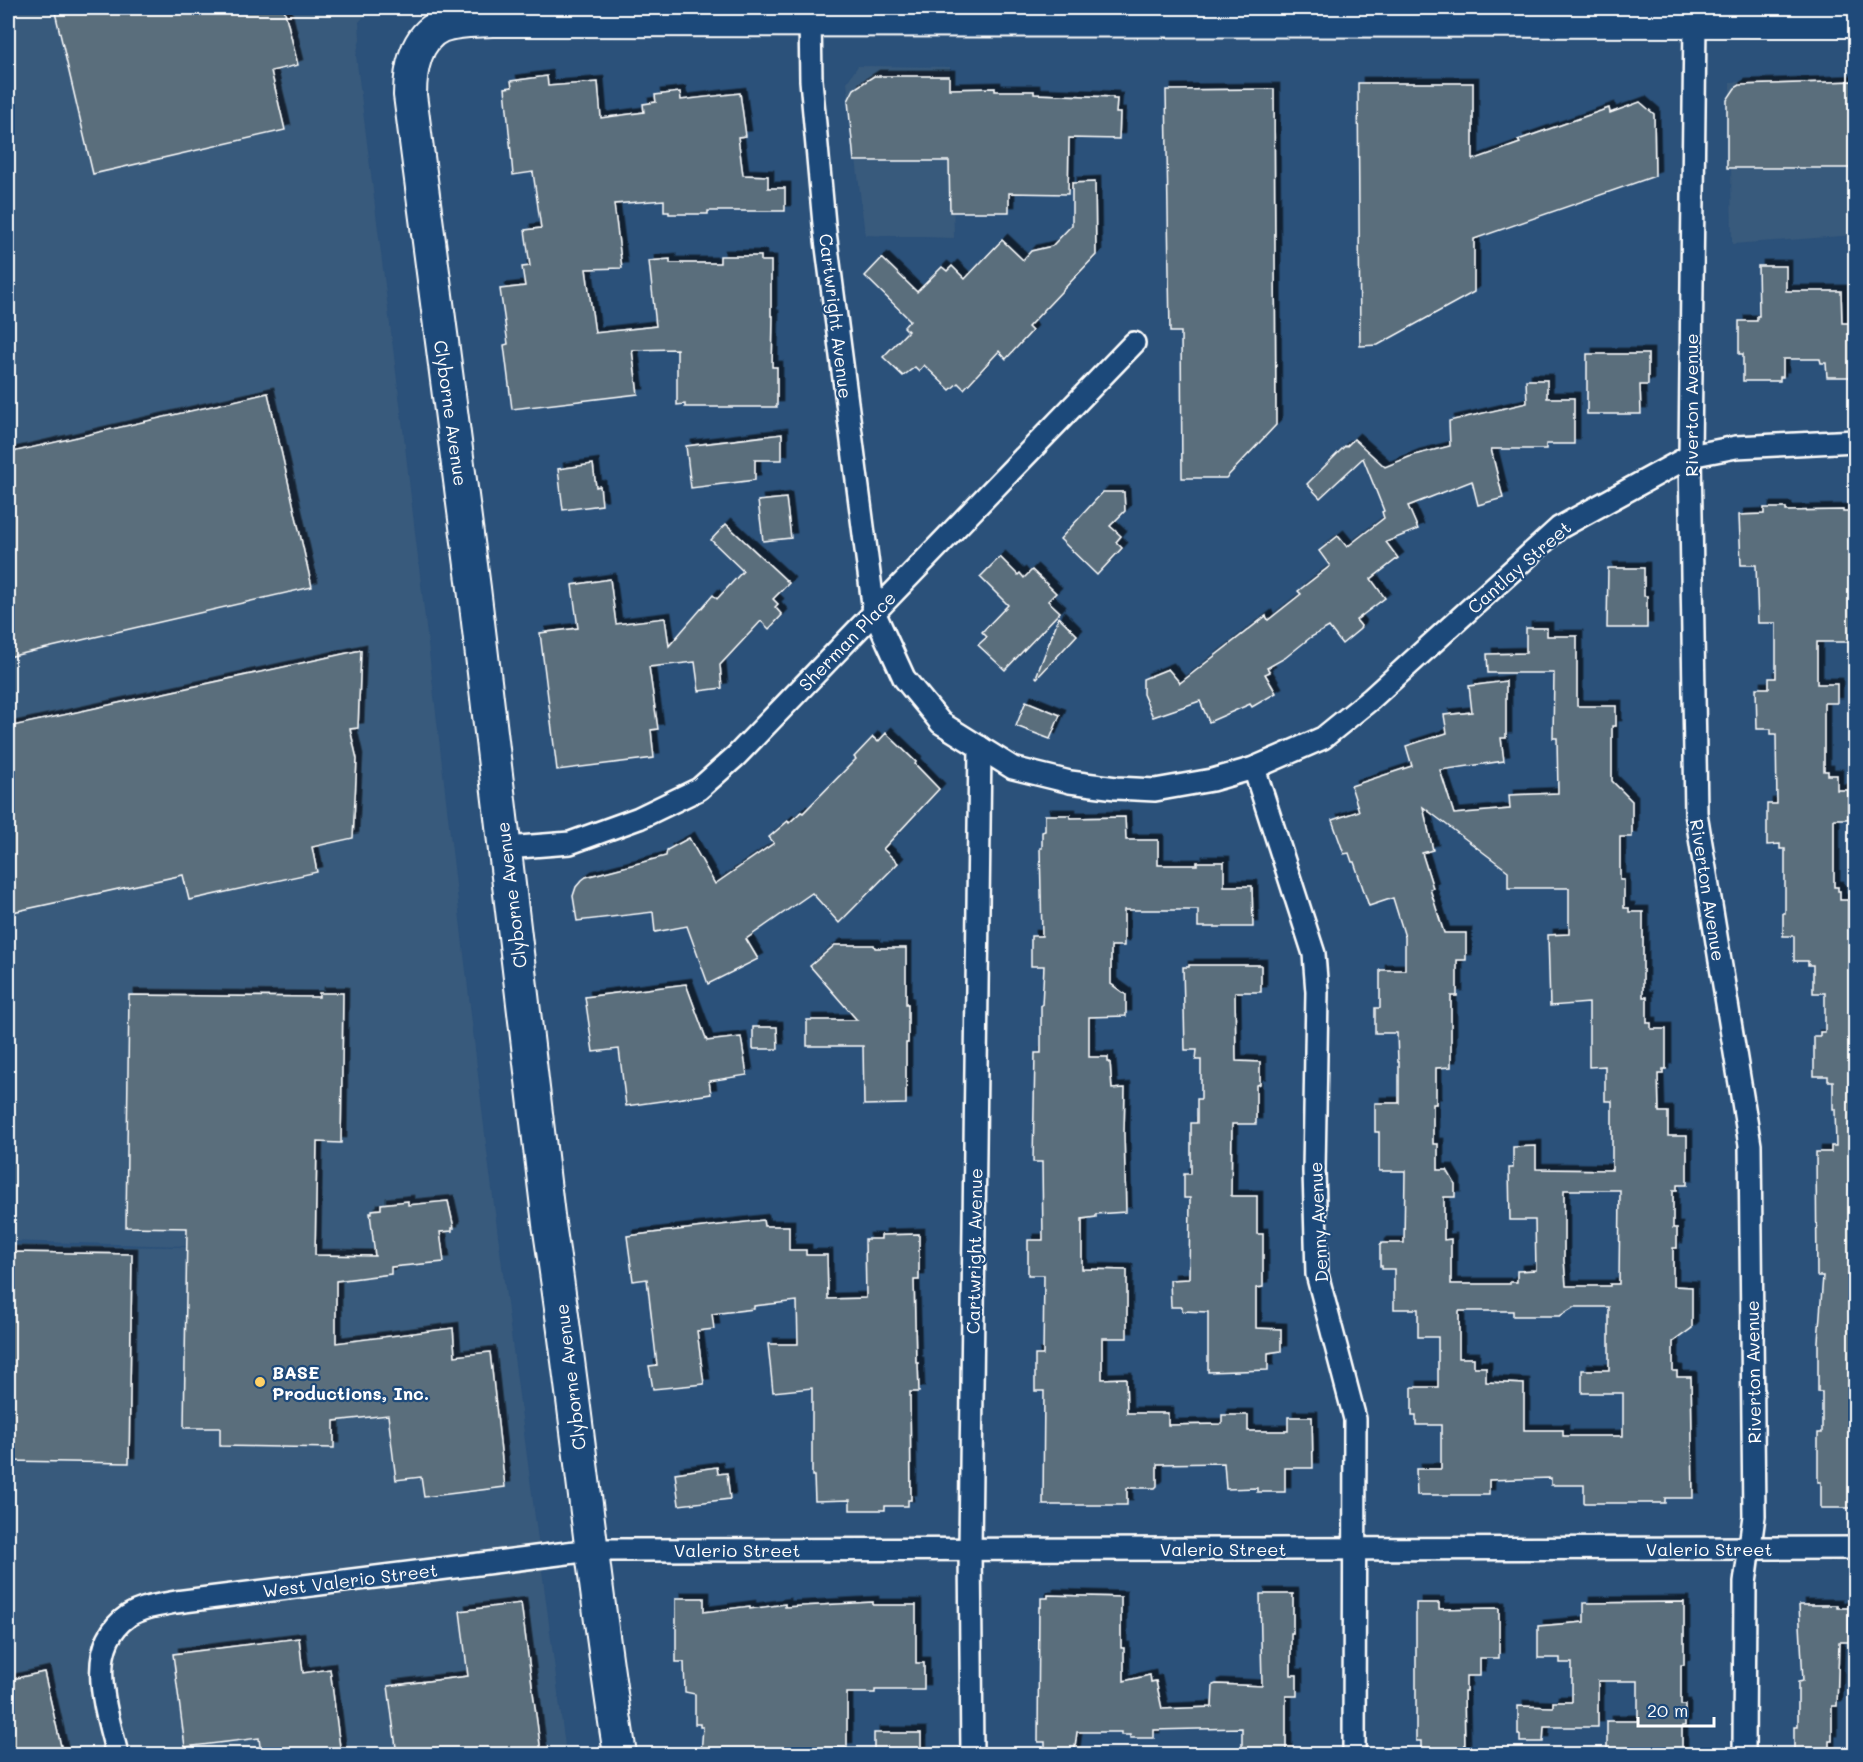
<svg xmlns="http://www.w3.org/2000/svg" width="1863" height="1762" font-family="Mali,sans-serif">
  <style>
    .built { fill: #395a7b }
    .building { fill: #5a6e7c; stroke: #fff; stroke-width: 1.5; fill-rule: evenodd; filter: url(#shadow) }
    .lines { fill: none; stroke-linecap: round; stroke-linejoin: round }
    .minor-casing { stroke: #fff; stroke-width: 26 }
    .primary-casing { stroke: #fff; stroke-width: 36 }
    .minor { stroke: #1f4a7a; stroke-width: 21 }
    .primary { stroke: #1f4a7a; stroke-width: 32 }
    .poi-dot { fill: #ffd166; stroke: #1f4a7a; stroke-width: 2 }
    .labels { text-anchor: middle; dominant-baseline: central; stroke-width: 4.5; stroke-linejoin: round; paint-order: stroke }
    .street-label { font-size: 18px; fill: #fff; stroke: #1f4a7a }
    .poi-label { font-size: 18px; font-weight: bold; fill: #fff; stroke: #1f4a7a; text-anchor: start }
  </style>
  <defs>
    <filter id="shadow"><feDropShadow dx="5.5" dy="-5.5" stdDeviation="0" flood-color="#0009"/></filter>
  </defs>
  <rect width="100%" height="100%" fill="#2b517a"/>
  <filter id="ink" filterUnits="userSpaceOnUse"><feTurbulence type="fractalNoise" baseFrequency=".0167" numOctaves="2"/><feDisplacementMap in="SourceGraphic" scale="12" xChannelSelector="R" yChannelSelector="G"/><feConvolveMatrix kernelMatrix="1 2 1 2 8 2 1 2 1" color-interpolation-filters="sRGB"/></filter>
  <g filter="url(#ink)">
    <!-- built -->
    <g class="built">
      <polygon points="8,8 371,8 359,22 360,39 356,56 401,412 486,1144 566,1754 8,1754 8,1245 258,1248 8,1241"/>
      <polygon points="858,66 950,67 954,238 865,235 847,82"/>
      <polygon points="1855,80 1855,235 1732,244 1730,82"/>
    </g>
    <!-- building -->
    <g class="building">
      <polygon points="54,8 284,8 298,65 271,71 285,130 93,174"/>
      <polygon points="547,76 548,86 598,82 601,118 644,112 643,104 656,102 655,95 680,92 681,100 740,93 746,136 738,137 743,175 768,176 768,188 785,188 785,211 708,211 708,214 669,214 669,212 664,212 664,200 614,204 622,268 586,269 595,333 656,326 649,261 670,259 670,263 720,263 720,256 761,256 761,261 771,261 771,316 773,316 772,367 777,367 777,407 685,407 685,404 677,405 677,349 632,350 638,394 512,409 504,345 508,344 500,289 525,286 522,267 530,266 525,230 541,228 533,172 513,175 505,88 512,87 511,81"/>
      <polygon points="874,76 949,76 949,89 995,88 995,91 1034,91 1034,94 1113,97 1113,99 1117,99 1116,113 1120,113 1119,139 1069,138 1068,194 1009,193 1009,212 950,212 949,161 854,161 848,101 854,89"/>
      <polygon points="1856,81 1856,168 1727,168 1727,100 1735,88 1740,85"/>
      <polygon points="1358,83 1473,83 1473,160 1520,143 1518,140 1609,108 1610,113 1640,102 1654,114 1655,176 1474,239 1474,292 1378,345 1360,346"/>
      <polygon points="1274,89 1276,425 1226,478 1182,478 1181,332 1170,332 1166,90"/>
      <polygon points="1095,182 1096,255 1028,327 1032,331 1006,359 999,351 964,389 958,383 950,390 924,365 919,371 915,367 903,376 883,357 908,331 904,327 910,320 865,276 882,258 917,292 942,267 947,271 952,266 965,279 1002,240 1023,260 1031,251 1052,246 1072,225 1072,183"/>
      <polygon points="1758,266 1786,266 1786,291 1841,291 1842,323 1856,323 1856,377 1827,377 1826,363 1821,363 1820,359 1783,359 1783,377 1780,377 1780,381 1743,381 1743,354 1739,354 1739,321 1757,321 1757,316 1759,316"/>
      <polygon points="1587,354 1648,354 1648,385 1640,385 1641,414 1587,414"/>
      <polygon points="1526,380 1547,380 1547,398 1574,398 1574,444 1546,444 1546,449 1491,449 1503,498 1478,505 1472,481 1408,506 1418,529 1386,542 1398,558 1371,579 1385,598 1356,620 1361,626 1360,629 1342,644 1329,627 1311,637 1285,658 1267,668 1270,672 1265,674 1276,693 1252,707 1250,704 1209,722 1200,701 1153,717 1143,694 1143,679 1168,669 1180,683 1266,616 1268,620 1301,594 1298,591 1330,566 1319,551 1338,536 1347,547 1384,518 1382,512 1384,511 1363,458 1320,498 1307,484 1345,446 1346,447 1354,439 1385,467 1414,455 1450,446 1449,421 1527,403"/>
      <polygon points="268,393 312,587 8,657 8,453"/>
      <polygon points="782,434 782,460 755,460 755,480 691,488 686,446"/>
      <polygon points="593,464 596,487 600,486 602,505 563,510 558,469"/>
      <polygon points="1103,492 1124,492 1125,511 1110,526 1121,536 1116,542 1122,548 1097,575 1060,539"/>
      <polygon points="786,498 791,538 763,541 758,501"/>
      <polygon points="1764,508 1786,508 1786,511 1843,510 1843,512 1856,512 1856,642 1817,642 1817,684 1837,684 1837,703 1824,703 1824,771 1828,771 1828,775 1837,775 1837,790 1848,790 1848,819 1834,819 1834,887 1838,887 1838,891 1840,891 1840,900 1848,900 1848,928 1856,928 1856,1508 1821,1508 1821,1482 1818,1482 1818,1433 1822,1433 1822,1392 1818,1392 1818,1341 1823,1276 1817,1276 1816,1152 1831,1152 1831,1146 1836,1146 1835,1109 1833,1109 1833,1081 1828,1081 1828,1076 1814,1076 1814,1036 1820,1036 1820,1032 1825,1032 1825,993 1813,993 1813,965 1808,965 1808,961 1794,961 1794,936 1783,936 1783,913 1785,913 1785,849 1780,849 1780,844 1767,845 1767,804 1777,804 1776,734 1771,734 1771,729 1757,729 1756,688 1769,688 1769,678 1776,678 1776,623 1758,623 1756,565 1741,565 1739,515 1764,514"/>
      <polygon points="726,524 789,583 773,599 778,604 775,607 782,615 769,629 761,621 720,665 722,688 699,691 695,662 649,667 658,729 651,730 654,758 557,770 540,633 578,628 572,585 610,579 616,624 665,618 669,646 713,595 717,599 743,571 711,540"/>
      <polygon points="1000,557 1018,575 1020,573 1024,578 1032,570 1056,593 1048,601 1060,612 1005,670 978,645 987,637 982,632 1008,605 980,577"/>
      <polygon points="1608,568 1644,568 1644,596 1647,596 1647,628 1607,628"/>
      <polygon points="1059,617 1077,635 1037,678 1036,677"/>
      <path d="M1526,628H1547V636H1577V706H1616V726H1612V781L1632,801V837H1620V880H1624V908H1629V912H1643V997H1647V1023H1651V1029H1666V1069H1663V1074H1658L1659,1112H1668V1136H1687V1185H1677V1190H1673V1228H1677V1248H1673V1286L1692,1287V1328L1673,1342V1371H1677V1377H1691L1693,1498H1665V1503H1584V1485H1551V1478L1489,1480V1495H1417L1416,1469H1441V1425H1416V1415H1412V1387H1438V1337H1418V1309H1394V1269H1382V1266H1380V1245L1382,1243H1404L1405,1171H1379V1132H1375V1103H1399V1062H1398L1397,1033H1375V1008H1380V970H1405V937L1393,898L1369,906L1354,862H1352L1349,853L1344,854L1332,820L1359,811L1351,786L1412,766L1406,746L1447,733L1444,715L1472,712L1469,686L1506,681V738H1501L1504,761L1440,770L1454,814L1510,809L1509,795L1558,793L1557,738H1553L1554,673H1488L1487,654L1526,653ZM1423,807L1508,871V888H1569V934L1548,935L1550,1006L1589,1003V1067L1605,1066V1101H1612V1170L1536,1169V1146L1513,1147V1168H1509L1510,1220H1535L1536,1270L1517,1271V1282H1510V1284H1451V1239L1444,1240V1197H1455V1184L1447,1170H1438V1144H1433V1104H1436V1068L1451,1067V996H1457V960H1466V933H1444L1430,889L1433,888L1422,853L1433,850ZM1564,1190H1620L1619,1284H1610V1286H1566L1564,1260ZM1574,1307H1609V1370H1582V1393H1623V1436H1563V1430H1524V1384L1486,1382V1367H1474V1358H1459V1311H1513V1316H1560Z"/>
      <polygon points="361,650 358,728 350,729 357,759 353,838 312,847 317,872 189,900 183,875 8,913 8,727"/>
      <polygon points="1026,701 1060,715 1050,739 1016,726"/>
      <polygon points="886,733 916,762 915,764 939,789 883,849 898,863 839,923 812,893 746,939 758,959 708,984 687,926 655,932 653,912 577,921 573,896 576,887 582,880 586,877 666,856 667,850 689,838 715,884 774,843 769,837 788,821 789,823 801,812 803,813 856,759 854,757 873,737 878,742"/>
      <polygon points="1045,815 1070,815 1070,818 1125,817 1126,840 1158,840 1158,865 1197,865 1197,862 1224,862 1224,886 1252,886 1253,927 1198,927 1198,910 1124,910 1124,946 1111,946 1111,984 1126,995 1126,1016 1089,1017 1089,1057 1108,1057 1108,1062 1110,1062 1112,1089 1125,1088 1124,1133 1126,1212 1096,1214 1096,1217 1082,1219 1082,1269 1127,1270 1127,1338 1102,1338 1102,1379 1126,1378 1127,1413 1168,1413 1168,1425 1222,1424 1222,1415 1248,1415 1248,1431 1288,1431 1288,1417 1312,1417 1313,1468 1285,1468 1285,1492 1257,1492 1257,1488 1226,1489 1224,1463 1157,1464 1157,1486 1155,1488 1127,1488 1127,1505 1043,1505 1044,1391 1035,1391 1035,1355 1043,1355 1044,1275 1028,1275 1028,1240 1043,1240 1042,1162 1033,1162 1035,1053 1041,1053 1041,1005 1042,1005 1044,966 1031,966 1031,936 1042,936 1040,848 1042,848 1042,832 1045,831"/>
      <polygon points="835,945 874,945 875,948 906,948 906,1004 908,1004 908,1043 906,1043 906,1104 864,1105 863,1046 807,1046 807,1020 857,1020 810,966"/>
      <polygon points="1189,965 1261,965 1261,992 1235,992 1236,1061 1260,1062 1260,1084 1256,1085 1256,1124 1232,1124 1231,1196 1257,1196 1257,1234 1263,1234 1263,1287 1256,1288 1256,1328 1281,1329 1281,1351 1268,1353 1268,1370 1208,1372 1208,1312 1182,1311 1182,1307 1171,1307 1170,1280 1189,1279 1190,1198 1184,1198 1184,1174 1191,1174 1191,1123 1197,1123 1197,1099 1201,1099 1201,1060 1196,1060 1197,1050 1185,1050 1183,967 1189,967"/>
      <polygon points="686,984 707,1041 741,1037 747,1075 709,1081 711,1094 626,1106 619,1049 593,1052 585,997"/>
      <polygon points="319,993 343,993 341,1143 317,1142 315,1255 375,1256 370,1213 372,1213 372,1210 381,1209 381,1204 408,1201 408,1205 448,1201 454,1228 452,1228 452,1231 440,1232 444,1262 391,1267 391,1274 336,1281 336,1343 453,1328 455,1356 490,1352 505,1487 424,1497 421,1477 396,1480 388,1415 334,1421 334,1448 220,1446 220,1428 184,1428 187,1228 126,1227 129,995 319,997"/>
      <polygon points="753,1027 777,1027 778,1049 753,1049"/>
      <polygon points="763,1220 764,1226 789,1226 789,1250 806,1250 806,1255 827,1255 828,1299 866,1298 865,1239 881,1239 881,1235 919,1234 919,1280 914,1280 916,1363 918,1363 919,1392 910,1392 911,1500 908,1500 908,1506 885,1506 885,1510 850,1510 850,1500 815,1501 814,1476 812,1476 812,1388 773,1392 768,1344 798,1344 797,1301 754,1306 754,1309 712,1314 714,1329 697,1331 704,1384 653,1389 649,1366 657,1365 647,1279 633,1281 627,1236"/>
      <polygon points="8,1252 132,1254 129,1463 8,1461"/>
      <polygon points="717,1467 718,1474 727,1473 730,1499 679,1505 675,1473"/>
      <polygon points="1260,1594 1293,1594 1293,1633 1291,1633 1291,1675 1297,1675 1297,1696 1286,1696 1286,1755 1242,1755 1242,1728 1154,1730 1154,1738 1130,1738 1130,1735 1121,1735 1121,1732 1077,1732 1074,1755 1045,1755 1045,1742 1038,1742 1039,1607 1041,1607 1041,1598 1048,1598 1048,1595 1121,1597 1121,1648 1124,1648 1124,1681 1150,1675 1151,1682 1156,1681 1162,1709 1212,1707 1213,1685 1216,1684 1262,1686"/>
      <polygon points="676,1598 704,1598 704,1612 750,1606 750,1609 785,1604 785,1607 873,1602 873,1605 916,1605 916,1663 924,1663 924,1690 875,1690 875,1693 847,1693 847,1748 816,1748 816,1755 701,1754 703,1727 700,1727 700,1724 695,1724 695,1694 685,1692 684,1662 676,1662"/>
      <polygon points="1684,1602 1684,1665 1681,1665 1681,1705 1685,1705 1685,1726 1682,1726 1682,1752 1607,1752 1607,1721 1638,1721 1638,1681 1598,1681 1598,1727 1544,1727 1543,1742 1520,1742 1520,1735 1518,1735 1518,1706 1553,1707 1553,1702 1572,1702 1572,1663 1560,1663 1560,1658 1538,1658 1538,1626 1584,1622 1584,1603"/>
      <polygon points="521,1603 541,1752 525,1755 397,1755 388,1686 468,1676 460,1611"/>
      <polygon points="1416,1603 1439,1603 1439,1609 1499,1608 1499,1658 1480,1658 1480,1676 1466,1676 1466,1691 1464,1691 1465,1752 1421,1753 1421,1741 1416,1741"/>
      <polygon points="1799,1605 1837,1605 1837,1608 1849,1608 1849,1642 1839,1642 1837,1706 1832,1706 1832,1741 1829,1741 1829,1755 1794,1755 1794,1727 1798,1727 1798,1682 1803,1681"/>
      <polygon points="299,1638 303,1673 330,1669 341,1755 261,1755 259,1738 185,1747 173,1654"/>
      <polygon points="44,1672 63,1755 8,1755 8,1680"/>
      <rect x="874" y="1733" width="47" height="22"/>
    </g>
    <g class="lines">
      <!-- minor casing -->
      <g class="minor-casing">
        <g id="minor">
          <polyline points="810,19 811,80 824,224 874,612 904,678 941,723 1013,768 1070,782 1116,788 1155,790 1212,780 1254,768 1323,738 1371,699 1559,528 1690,456 1736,447 1856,441"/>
          <polyline points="1695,22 1690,456 1696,813 1750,1145 1754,1516 1745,1583 1744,1754"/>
          <polyline points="1254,768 1314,954 1317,992 1314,1171 1317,1274 1355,1419 1354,1754"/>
          <polyline points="506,848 570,843 639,818 699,789 736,756 1134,343"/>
          <path d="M117,1754C107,1712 83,1647 128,1616C142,1607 160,1605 176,1602L591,1550L1856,1548"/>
          <polyline points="972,1754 970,1549 980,747"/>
        </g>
      </g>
      <!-- primary casing -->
      <g class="primary-casing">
        <path id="primary" d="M620,1754C592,1578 576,1400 549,1224L474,588L410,95C410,71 415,37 441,26C457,20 476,21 492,20L1856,21"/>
      </g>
      <!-- minor -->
      <use href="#minor" class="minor"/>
      <!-- primary -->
      <use href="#primary" class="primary"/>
    </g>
  </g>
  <!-- markers -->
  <circle class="poi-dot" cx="260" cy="1382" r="6"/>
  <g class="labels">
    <!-- street labels -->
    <g class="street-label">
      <text transform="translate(836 316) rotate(83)">Cartwright Avenue</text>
      <text transform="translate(1691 405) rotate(-90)">Riverton Avenue</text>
      <text transform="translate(451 413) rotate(82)">Clyborne Avenue</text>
      <text transform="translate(1519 567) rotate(-41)">Cantlay Street</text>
      <text transform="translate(847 641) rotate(-46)">Sherman Place</text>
      <text transform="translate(1708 890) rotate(81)">Riverton Avenue</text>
      <text transform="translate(511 895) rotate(-97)">Clyborne Avenue</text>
      <text transform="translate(1318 1222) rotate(-93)">Denny Avenue</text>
      <text transform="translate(974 1251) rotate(-89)">Cartwright Avenue</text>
      <text transform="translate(1753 1372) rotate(-91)">Riverton Avenue</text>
      <text transform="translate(570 1377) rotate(-97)">Clyborne Avenue</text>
      <text x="1223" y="1549">Valerio Street</text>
      <text x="1709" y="1549">Valerio Street</text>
      <text x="737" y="1550">Valerio Street</text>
      <text transform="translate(350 1580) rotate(-7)">West Valerio Street</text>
    </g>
    <!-- poi labels -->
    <g class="poi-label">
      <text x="272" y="1372">BASE<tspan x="272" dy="21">Productions, Inc.</tspan></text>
    </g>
  </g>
  <!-- margin -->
  <rect width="1863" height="1762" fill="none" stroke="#1f4a7a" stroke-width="30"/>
  <rect x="15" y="15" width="1833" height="1732" fill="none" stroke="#fff" stroke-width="2" filter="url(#ink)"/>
  <!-- scale -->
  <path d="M1638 1717v9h76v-9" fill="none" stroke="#ffffff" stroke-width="3"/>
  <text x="1647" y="1717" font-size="18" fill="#ffffff" stroke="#1f4a7a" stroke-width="4.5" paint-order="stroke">20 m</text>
</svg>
